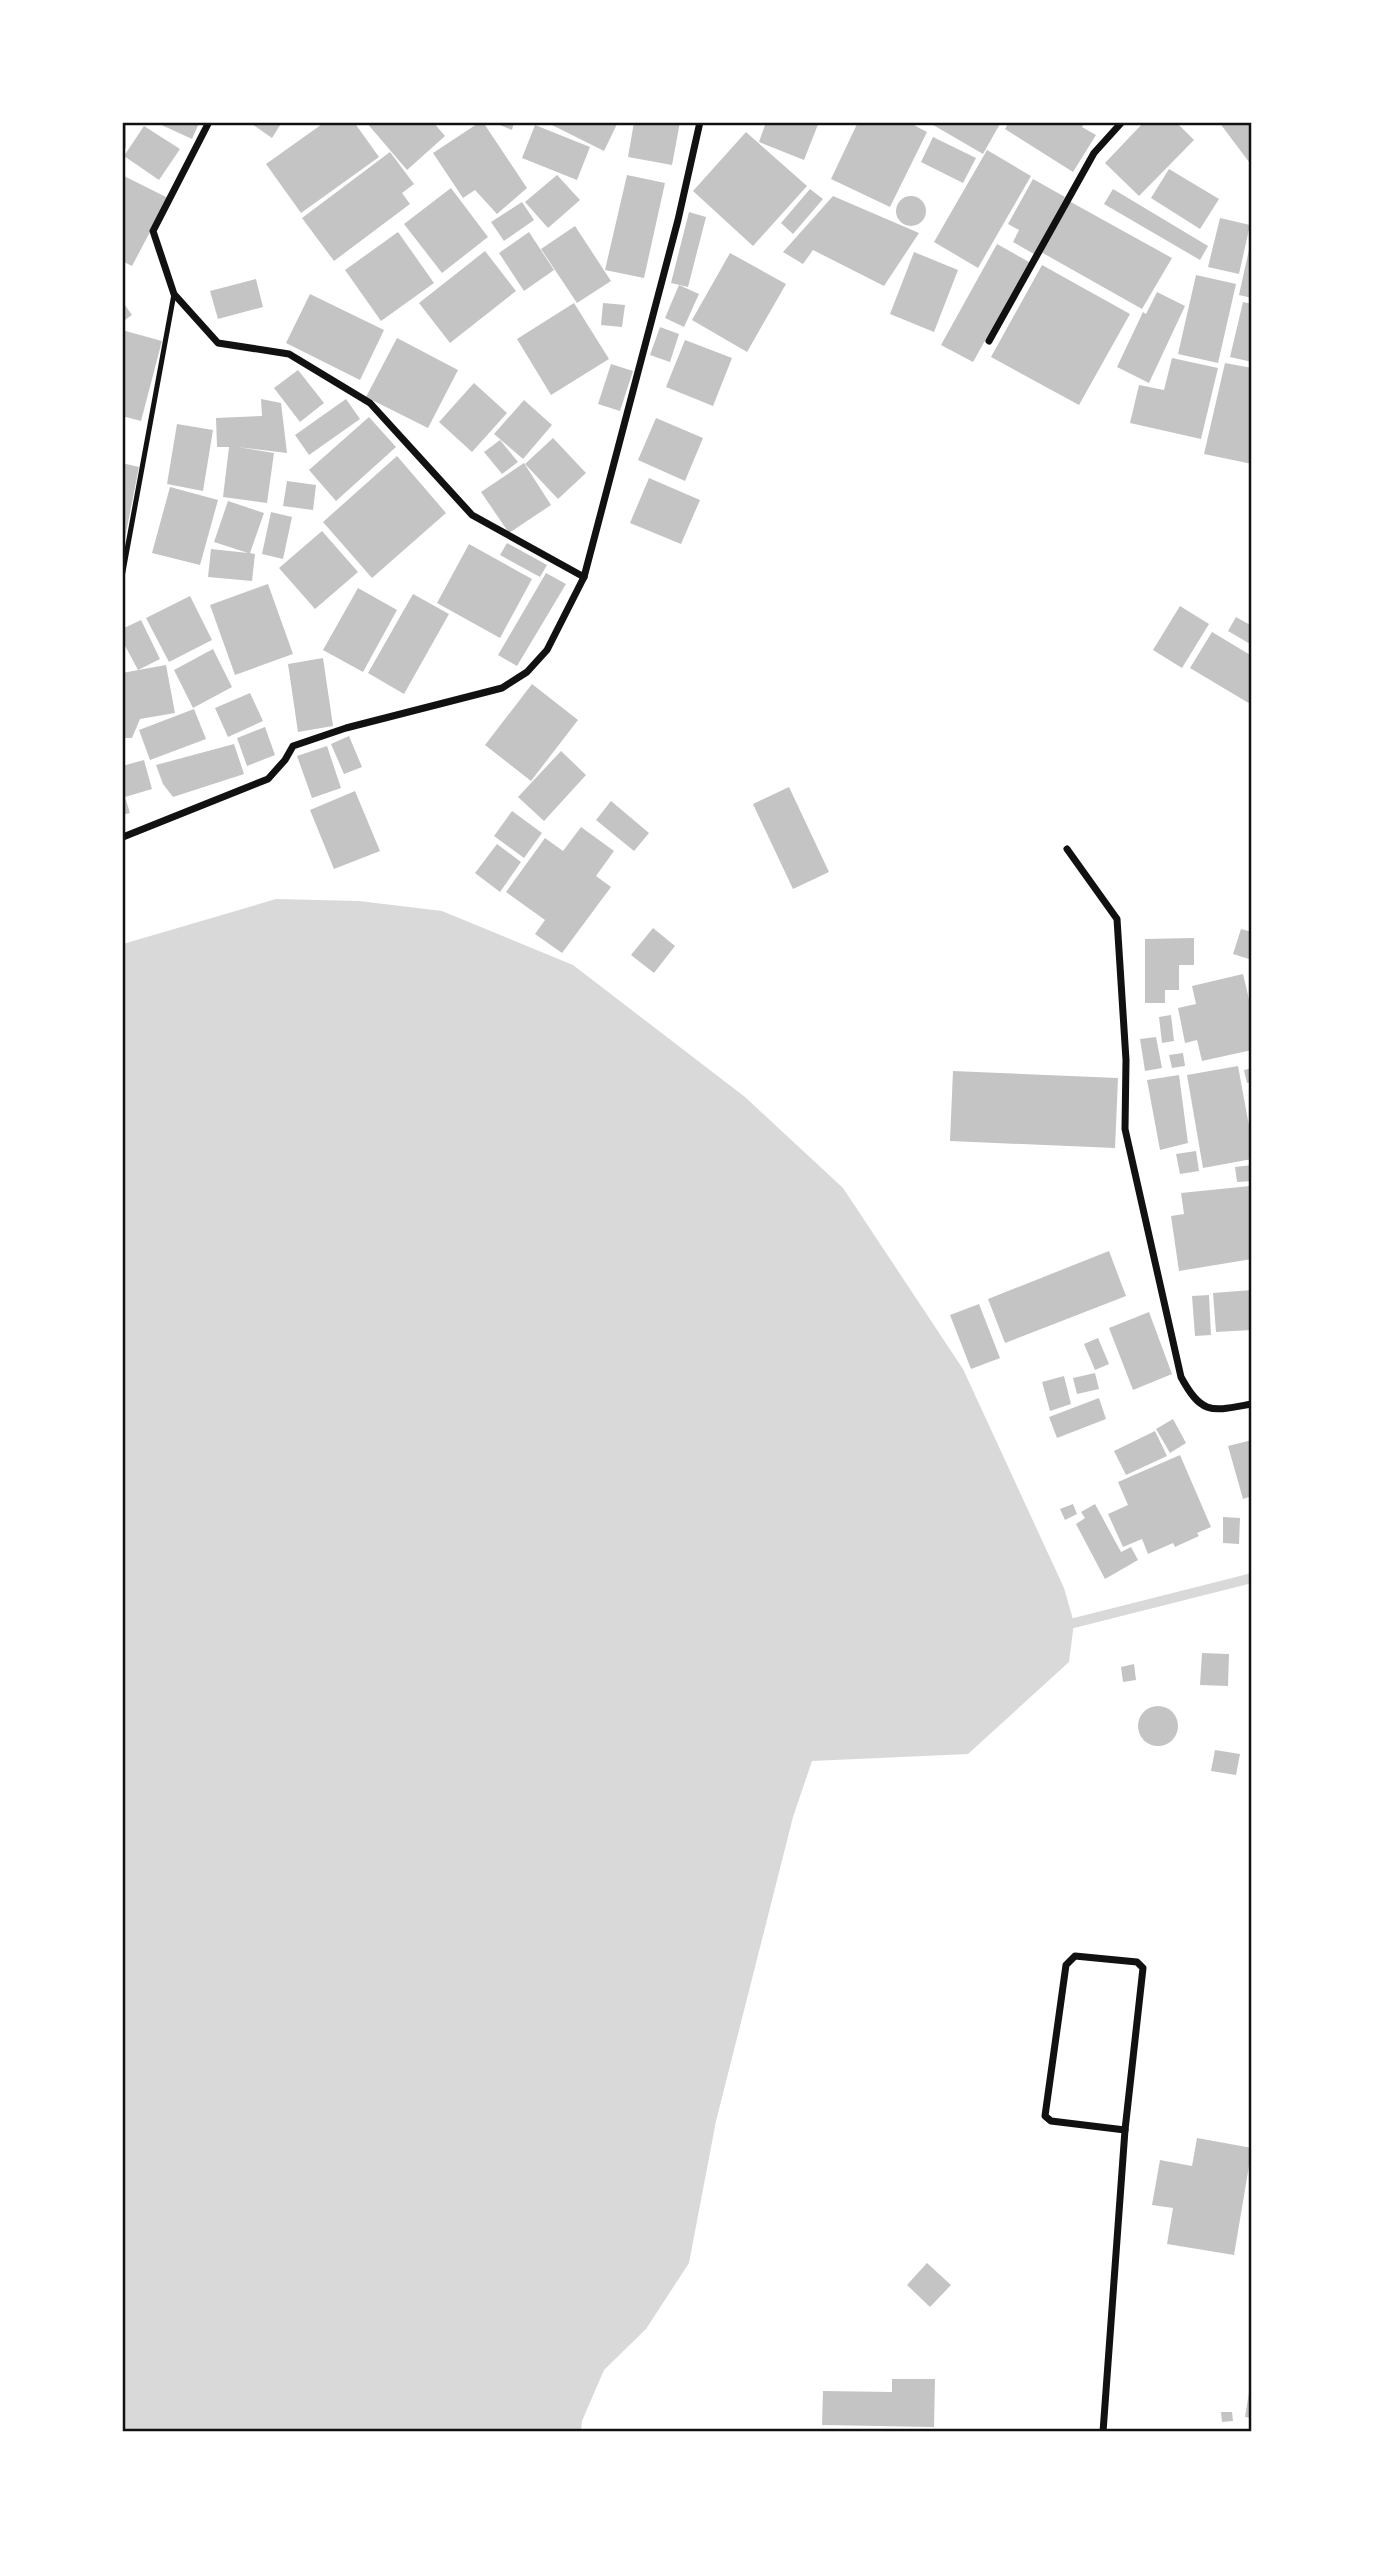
<svg xmlns="http://www.w3.org/2000/svg" width="1374" height="2554" font-family="Raleway,sans-serif">
  <style>
    .water { fill: #d9d9d9 }
    .lines { fill: none; stroke-linecap: round; stroke-linejoin: round }
    .stream { stroke: #d9d9d9; stroke-width: 10 }
    .building { fill: #c4c4c4 }
    .service { stroke: #111; stroke-width: 5 }
    .minor { stroke: #111; stroke-width: 7 }
    .neatline { fill: none; stroke: #111; stroke-width: 2.5 }
  </style>
  <rect width="100%" height="100%" fill="#fff"/>
  <!-- water -->
  <polygon class="water" points="276,899 359,901 442,911 573,965 745,1097 843,1188 963,1369 1064,1588 1074,1623 1069,1662 968,1754 812,1761 793,1817 716,2121 689,2263 646,2329 604,2370 582,2421 581,2431 123,2431 123,944"/>
  <g class="lines">
    <!-- stream -->
    <polyline class="stream" points="1074,1623 1252,1578"/>
  </g>
  <!-- building -->
  <g class="building">
    <rect x="122" y="122" width="4" height="26"/>
    <polygon points="155,122 198,122 199,123 192,139"/>
    <polygon points="249,122 282,122 272,138"/>
    <polygon points="325,122 354,122 379,157 301,213 266,164"/>
    <polygon points="366,122 433,122 445,136 407,170"/>
    <polygon points="480,122 483,122 527,188 497,214 475,190 463,198 433,153"/>
    <polygon points="493,122 514,122 512,130"/>
    <polygon points="546,122 618,122 604,151"/>
    <polygon points="634,122 680,122 672,165 628,157"/>
    <polygon points="766,122 819,122 804,160 759,142"/>
    <polygon points="858,122 908,122 927,132 890,207 831,179"/>
    <polygon points="928,122 1001,122 983,154"/>
    <polygon points="1009,122 1085,122 1082,127 1096,135 1073,172 1005,129"/>
    <polygon points="1144,122 1176,122 1194,140 1139,196 1105,163"/>
    <polygon points="1219,122 1252,122 1252,166"/>
    <polygon points="535,125 590,147 577,180 522,158"/>
    <polygon points="144,126 180,149 159,180 124,156"/>
    <polygon points="746,132 807,186 753,246 693,191"/>
    <polygon points="933,137 976,158 963,183 921,162"/>
    <polygon points="987,150 1031,176 978,268 934,242"/>
    <polygon points="390,152 414,184 402,193 410,204 334,261 302,218"/>
    <polygon points="1169,169 1219,199 1200,229 1151,198"/>
    <polygon points="122,175 168,198 132,266 122,261"/>
    <polygon points="557,175 580,200 548,228 525,202"/>
    <polygon points="627,175 665,183 644,278 605,270"/>
    <polygon points="1033,179 1065,197 1034,254 1013,242 1019,230 1008,224"/>
    <polygon points="451,188 488,237 442,273 404,224"/>
    <polygon points="810,189 823,199 793,234 781,223"/>
    <polygon points="1113,189 1208,246 1200,260 1104,204"/>
    <polygon points="833,196 919,233 884,286 813,250 803,264 783,252"/>
    <circle cx="911" cy="211" r="15"/>
    <polygon points="1069,201 1172,258 1142,309 1041,252"/>
    <polygon points="522,202 534,220 504,241 491,222"/>
    <polygon points="689,212 706,217 688,287 671,283"/>
    <polygon points="1220,218 1250,225 1239,274 1208,267"/>
    <polygon points="575,226 611,281 577,303 541,249"/>
    <polygon points="398,232 434,283 381,321 345,270"/>
    <polygon points="529,232 554,270 524,291 499,253"/>
    <polygon points="997,244 1029,262 973,362 941,345"/>
    <polygon points="1250,245 1252,245 1252,298 1239,295"/>
    <polygon points="485,251 516,291 450,343 419,303"/>
    <polygon points="914,252 958,270 934,332 890,314"/>
    <polygon points="730,253 786,284 747,352 692,320"/>
    <polygon points="1042,265 1130,314 1079,405 991,357"/>
    <polygon points="1196,275 1236,284 1218,363 1178,354"/>
    <polygon points="256,279 263,307 218,319 210,291"/>
    <polygon points="679,285 699,294 684,327 665,318"/>
    <polygon points="1157,292 1185,306 1149,383 1117,367 1143,312 1146,314"/>
    <polygon points="310,294 384,330 360,380 286,343"/>
    <polygon points="122,301 132,315 122,322"/>
    <polygon points="1243,302 1252,304 1252,362 1230,357"/>
    <polygon points="574,303 609,359 551,395 517,339"/>
    <polygon points="603,303 625,305 622,327 601,325"/>
    <polygon points="660,327 679,334 670,362 650,355"/>
    <polygon points="122,330 162,341 141,421 122,416"/>
    <polygon points="397,338 458,370 428,428 366,397"/>
    <polygon points="685,340 732,358 713,406 666,387"/>
    <polygon points="1172,358 1218,368 1201,439 1130,423 1139,385 1164,390"/>
    <polygon points="1225,363 1252,368 1252,464 1204,454"/>
    <polygon points="611,364 633,371 620,411 598,404"/>
    <polygon points="298,370 324,403 300,422 274,388"/>
    <polygon points="474,383 507,413 472,452 439,422"/>
    <polygon points="261,399 281,403 287,453 237,447 274,453 267,503 223,497 229,447 217,447 216,418 262,416"/>
    <polygon points="346,399 360,419 309,455 295,435"/>
    <polygon points="524,400 552,425 523,459 494,434"/>
    <polygon points="369,417 396,447 336,501 309,470"/>
    <polygon points="656,418 703,438 685,481 638,460"/>
    <polygon points="177,424 213,430 203,491 167,484"/>
    <polygon points="553,438 586,473 558,499 525,464"/>
    <polygon points="500,440 518,462 502,474 484,452"/>
    <polygon points="397,456 446,513 372,578 323,522"/>
    <polygon points="122,463 139,467 125,538 122,538"/>
    <polygon points="524,463 551,505 509,533 481,492"/>
    <polygon points="649,478 700,500 681,544 630,523"/>
    <polygon points="287,481 316,485 313,510 283,506"/>
    <polygon points="170,487 218,500 200,565 152,553"/>
    <polygon points="228,501 264,513 250,553 255,554 252,581 208,577 211,549 248,553 214,542"/>
    <polygon points="271,512 292,517 283,559 262,554"/>
    <polygon points="322,531 358,572 315,609 279,568"/>
    <polygon points="507,543 547,565 540,577 500,555"/>
    <polygon points="469,544 532,579 500,638 437,603"/>
    <polygon points="546,573 566,584 517,666 498,655"/>
    <polygon points="268,584 293,654 235,675 210,605"/>
    <polygon points="358,588 397,610 363,672 323,650"/>
    <polygon points="413,594 449,614 404,694 368,673"/>
    <polygon points="190,596 212,640 169,662 146,618"/>
    <polygon points="1180,606 1209,624 1182,668 1153,650"/>
    <polygon points="1236,617 1252,626 1252,645 1228,631"/>
    <polygon points="141,620 160,659 138,670 122,640 122,629"/>
    <polygon points="1212,632 1252,656 1252,705 1190,668"/>
    <polygon points="213,649 232,687 193,708 174,670"/>
    <polygon points="323,658 333,726 298,732 288,664"/>
    <polygon points="166,665 175,713 140,719 132,738 122,738 122,673"/>
    <polygon points="532,684 578,720 531,781 485,745"/>
    <polygon points="250,693 263,721 228,737 215,708"/>
    <polygon points="194,709 206,739 150,760 139,730"/>
    <polygon points="265,727 275,755 247,766 237,738"/>
    <polygon points="349,736 362,767 344,774 331,744"/>
    <polygon points="234,744 244,774 173,797 163,784 156,765"/>
    <polygon points="327,746 341,788 312,798 297,756"/>
    <polygon points="561,751 586,775 544,821 518,797"/>
    <polygon points="144,760 152,789 125,797 130,813 122,815 122,766"/>
    <polygon points="789,787 829,872 793,889 753,804"/>
    <polygon points="355,791 380,851 334,869 310,810"/>
    <polygon points="611,801 649,833 634,851 596,820"/>
    <polygon points="512,811 542,833 524,858 494,836"/>
    <polygon points="581,827 614,851 596,876 611,887 562,953 535,934 545,920 506,892 545,838 563,851"/>
    <polygon points="497,844 521,862 500,892 475,873"/>
    <polygon points="653,928 675,946 654,973 631,955"/>
    <polygon points="1241,929 1252,932 1252,960 1233,954"/>
    <polygon points="1194,938 1194,965 1179,965 1179,990 1165,990 1165,1003 1145,1003 1145,939"/>
    <polygon points="1243,974 1252,1012 1252,1050 1202,1061 1197,1040 1185,1043 1178,1008 1196,1004 1192,986"/>
    <polygon points="1171,1015 1174,1041 1162,1043 1159,1017"/>
    <polygon points="1156,1037 1162,1068 1145,1071 1140,1039"/>
    <polygon points="1183,1053 1185,1066 1172,1068 1169,1055"/>
    <polygon points="1238,1066 1252,1142 1252,1159 1203,1168 1187,1075"/>
    <polygon points="1252,1068 1252,1082 1247,1083 1244,1070"/>
    <polygon points="953,1071 1118,1078 1115,1148 950,1141"/>
    <polygon points="1179,1075 1188,1143 1160,1150 1147,1080"/>
    <polygon points="1196,1151 1199,1171 1180,1174 1176,1154"/>
    <polygon points="1252,1165 1252,1181 1237,1182 1235,1167"/>
    <polygon points="1250,1186 1252,1259 1179,1271 1171,1216 1184,1214 1181,1193"/>
    <polygon points="1109,1251 1126,1296 1005,1343 988,1299"/>
    <polygon points="1252,1290 1252,1330 1216,1332 1213,1293"/>
    <polygon points="1209,1295 1211,1335 1195,1336 1192,1296"/>
    <polygon points="979,1304 1000,1358 971,1369 950,1315"/>
    <polygon points="1149,1312 1172,1374 1133,1390 1109,1328"/>
    <polygon points="1098,1338 1109,1364 1095,1370 1084,1344"/>
    <polygon points="1095,1373 1099,1389 1077,1394 1073,1378"/>
    <polygon points="1064,1376 1071,1404 1050,1411 1042,1382"/>
    <polygon points="1099,1398 1106,1419 1057,1438 1049,1417"/>
    <polygon points="1173,1419 1186,1443 1170,1453 1156,1429"/>
    <polygon points="1155,1431 1167,1456 1126,1475 1114,1451"/>
    <polygon points="1252,1440 1252,1496 1243,1499 1228,1446"/>
    <polygon points="1180,1455 1211,1527 1197,1533 1199,1536 1175,1547 1173,1543 1148,1554 1142,1539 1123,1547 1108,1514 1128,1505 1118,1482"/>
    <polygon points="1073,1504 1077,1514 1065,1520 1060,1509"/>
    <polygon points="1095,1504 1121,1552 1131,1547 1138,1560 1105,1579 1076,1524 1085,1518 1081,1512"/>
    <polygon points="1223,1517 1240,1518 1239,1544 1223,1543"/>
    <polygon points="1202,1653 1229,1654 1228,1686 1200,1685"/>
    <polygon points="1134,1664 1136,1680 1123,1682 1121,1667"/>
    <circle cx="1158" cy="1726" r="20"/>
    <polygon points="1215,1750 1240,1754 1236,1775 1211,1771"/>
    <polygon points="1197,2138 1252,2148 1234,2255 1167,2244 1173,2208 1152,2205 1160,2160 1192,2166"/>
    <polygon points="927,2263 951,2285 930,2307 907,2285"/>
    <polygon points="892,2379 935,2379 934,2427 822,2425 823,2391 892,2392"/>
    <polygon points="1250,2386 1252,2386 1252,2418 1245,2417"/>
    <polygon points="1221,2412 1232,2412 1233,2421 1222,2422"/>
  </g>
  <g class="lines">
    <!-- service -->
    <polyline class="service" points="122,577 174,294"/>
    <!-- minor -->
    <g class="minor">
      <polyline points="209,122 153,231 174,294 218,343 289,354 370,403 472,515 584,577 678,220 700,122"/>
      <polyline points="989,341 1094,153 1122,122"/>
      <polyline points="123,837 268,779 285,760 293,746 346,728 502,688 527,672 547,650 584,577"/>
      <path d="M1067,849L1117,919L1126,1060L1125,1129L1181,1377C1202,1416 1212,1411 1252,1404"/>
      <polygon points="1075,1956 1137,1962 1143,1968 1125,2130 1051,2121 1045,2116 1066,1965"/>
      <polyline points="1103,2432 1125,2130"/>
    </g>
  </g>
  <!-- border -->
  <rect width="1374" height="2554" fill="none" stroke="#ffffff" stroke-width="248"/>
  <rect x="124" y="124" width="1126" height="2306" class="neatline"/>
</svg>
